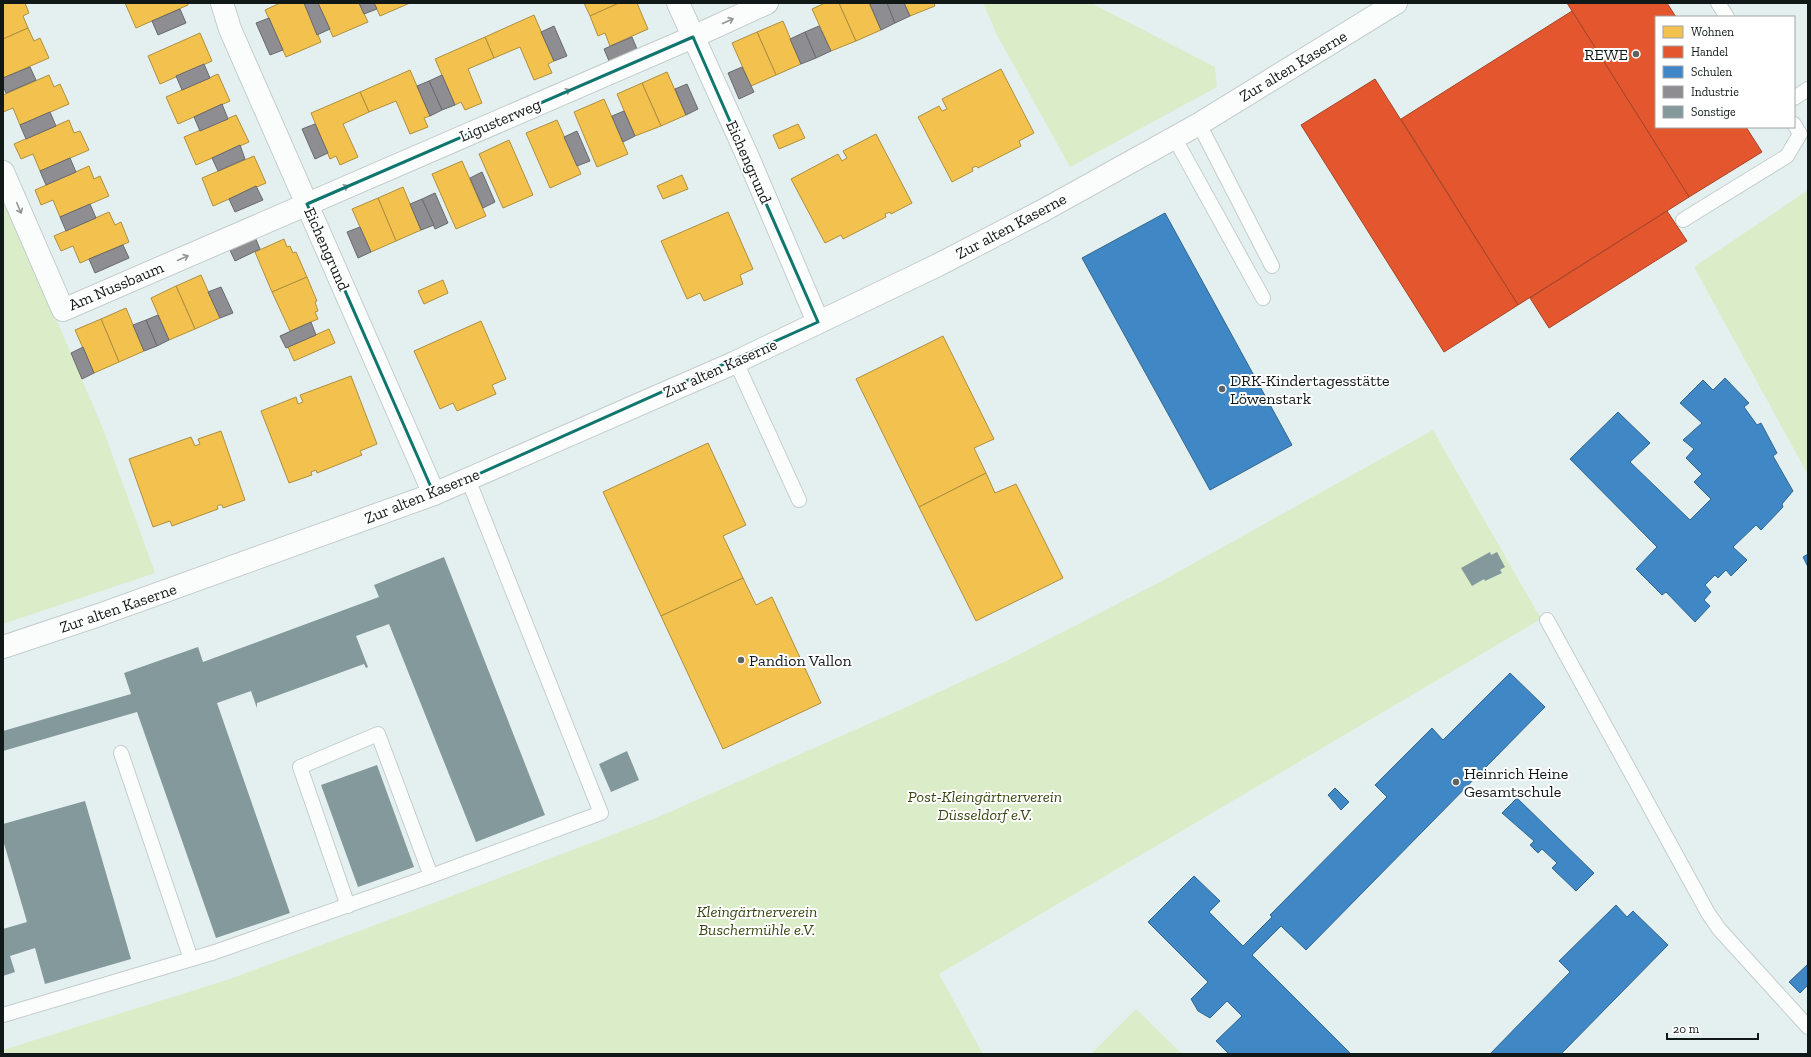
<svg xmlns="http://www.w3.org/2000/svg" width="1811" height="1057" font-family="'Zilla Slab',serif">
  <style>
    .green { fill: #dbecc8 }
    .homes { fill: #f2c14e; stroke: #ae8f3e }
    .shops { fill: #e4572e; stroke: #a54427 }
    .schools { fill: #3f88c5; stroke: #316791 }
    .industry { fill: #8d8d92; stroke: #686a6d }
    .building { fill: #83999c }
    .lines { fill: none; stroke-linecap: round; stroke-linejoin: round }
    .lane-casing { stroke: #c4cdcc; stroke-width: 16 }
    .street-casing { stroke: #c4cdcc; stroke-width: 24 }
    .lane { stroke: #fbfdfd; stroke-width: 14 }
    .street { stroke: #fbfdfd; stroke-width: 22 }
    .oneway { stroke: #929696 }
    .marked { fill: none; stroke: #0f766e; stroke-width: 3; stroke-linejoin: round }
    .poi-dot { fill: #5b6463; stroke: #fff; stroke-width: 1.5 }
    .labels { text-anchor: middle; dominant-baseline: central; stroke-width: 4; stroke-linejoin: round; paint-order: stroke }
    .poi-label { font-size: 16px; fill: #111918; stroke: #fff; text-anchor: start }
    .street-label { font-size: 16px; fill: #111918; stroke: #fff }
    .park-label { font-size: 16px; font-style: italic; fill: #384711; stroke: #fff }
  </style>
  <rect width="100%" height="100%" fill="#e4f0ef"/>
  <!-- green -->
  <g class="green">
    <polygon points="983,3 1091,3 1215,67 1217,87 1070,167 997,35"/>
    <polygon points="1808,190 1808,472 1807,473 1694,267"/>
    <polygon points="3,194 103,429 155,573 3,624"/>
    <polygon points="1433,430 1541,619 939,974 983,1054 3,1054 3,1050 227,980 405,914 656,818 909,706 1008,660 1160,582"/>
    <polygon points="1136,1009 1182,1054 1091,1054"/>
  </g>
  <!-- homes -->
  <g class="homes">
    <polygon points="3,3 25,3 29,13 23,16 28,28 3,39"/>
    <polygon points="125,3 188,3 188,5 136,28"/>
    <polygon points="280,3 304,3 321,42 286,57 265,10"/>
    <polygon points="318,3 359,3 368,22 333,37"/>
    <polygon points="374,3 410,3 380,16"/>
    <polygon points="584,3 619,3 590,16"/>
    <polygon points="619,3 637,3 648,29 610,46 605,33 598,36 590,16"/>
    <polygon points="825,3 839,3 856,41 831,51 812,9"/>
    <polygon points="839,3 869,3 881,30 856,41"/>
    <polygon points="904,3 934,3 935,6 910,16"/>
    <polygon points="534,15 554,61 548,64 552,73 534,80 520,47 494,58 485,37"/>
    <polygon points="783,21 801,64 776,75 757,32"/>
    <polygon points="28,28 34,41 40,38 49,58 3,78 3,39"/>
    <polygon points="757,32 776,75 751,86 732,43"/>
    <polygon points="200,33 212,61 160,84 148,56"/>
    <polygon points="485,37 494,58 468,69 482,103 465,110 461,102 455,105 435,59"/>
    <polygon points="1001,69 1034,133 1019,141 1021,146 978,168 976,166 972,168 973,171 952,182 918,117 939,106 942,111 947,109 942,99"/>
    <polygon points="410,70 430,116 424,118 428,127 410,134 396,101 369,112 360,92"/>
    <polygon points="667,72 686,115 661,126 642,83"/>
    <polygon points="218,74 230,101 178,124 166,97"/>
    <polygon points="49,75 54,87 60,84 69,104 20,125 13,108 3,112 3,95"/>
    <polygon points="642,83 661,126 635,136 617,94"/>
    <polygon points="360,92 369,112 343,124 358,157 340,165 336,156 330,159 311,113"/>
    <polygon points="604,99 628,154 597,167 574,112"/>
    <polygon points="236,115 249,142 196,165 184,137"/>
    <polygon points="69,120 74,133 80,131 89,150 40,171 33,154 21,159 14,144"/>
    <polygon points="557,120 581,174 550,188 526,133"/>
    <polygon points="798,124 805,138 779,149 773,135"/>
    <polygon points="876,134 912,203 891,214 890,212 885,214 886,217 843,239 841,235 825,243 791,179 838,154 842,161 847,158 843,151"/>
    <polygon points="509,140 533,195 503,208 479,154"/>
    <polygon points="254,156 266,183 213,206 202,178"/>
    <polygon points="462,161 486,216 456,229 432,174"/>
    <polygon points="89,166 94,179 100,176 109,196 60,217 53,200 41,205 35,190"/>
    <polygon points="682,175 688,189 663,199 657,186"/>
    <polygon points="403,187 421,230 396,241 378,198"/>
    <polygon points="378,198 396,241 371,252 352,209"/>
    <polygon points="109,212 115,225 121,222 129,242 80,263 73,246 61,251 54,236"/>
    <polygon points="728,212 753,269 740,275 743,284 704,301 700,293 687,299 661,241"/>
    <polygon points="284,239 287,247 290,246 293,253 296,252 307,277 272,292 255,252"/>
    <polygon points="201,275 220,318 195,329 176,286"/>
    <polygon points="307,277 317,301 315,302 318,311 315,312 318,319 290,331 272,292"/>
    <polygon points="443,280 448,293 424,304 418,291"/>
    <polygon points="176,286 195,329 169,340 151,298"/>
    <polygon points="126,308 144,351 119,362 101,319"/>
    <polygon points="101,319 119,362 94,373 75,330"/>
    <polygon points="481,321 506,379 492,385 496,394 457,411 453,403 440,409 414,351"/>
    <polygon points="329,329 335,343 294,361 288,347"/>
    <polygon points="943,336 994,439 974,448 986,473 919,507 856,379"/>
    <polygon points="351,376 377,444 360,451 362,455 317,473 316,470 311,472 312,475 289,483 261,411 296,397 298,404 303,402 300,395"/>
    <polygon points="221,431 245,500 223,508 222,505 219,505 217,506 218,509 172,526 170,521 153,527 129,459 191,437 195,446 200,444 198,439"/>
    <polygon points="708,443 746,525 723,536 743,578 661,616 603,492"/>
    <polygon points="986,473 995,493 1016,484 1063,578 976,621 919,507"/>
    <polygon points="743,578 756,605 772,597 821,703 723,749 661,616"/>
  </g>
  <!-- shops -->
  <g class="shops">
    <polygon points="1567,3 1667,3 1676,17 1656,17 1656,127 1746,127 1762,152 1689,197"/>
    <polygon points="1572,11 1689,197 1518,305 1401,119"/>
    <polygon points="1375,79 1518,305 1444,352 1301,125"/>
    <polygon points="1667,211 1687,241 1549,328 1530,298"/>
  </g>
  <!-- schools -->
  <g class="schools">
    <polygon points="1165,213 1292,445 1210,490 1082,258"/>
    <polygon points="1725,378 1749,403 1744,407 1757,425 1761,423 1777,453 1773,456 1793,491 1782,504 1783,507 1761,530 1756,525 1733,547 1747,560 1731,576 1726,570 1718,578 1715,575 1705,585 1711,592 1704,600 1710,606 1695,622 1666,592 1662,595 1636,569 1657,547 1570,459 1618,412 1650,443 1630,462 1690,520 1711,499 1694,482 1702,474 1686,458 1694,449 1683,440 1702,423 1680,403 1703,380 1713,390"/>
    <polygon points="1808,554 1808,567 1803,557"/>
    <polygon points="1510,673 1545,707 1306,950 1281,926 1252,955 1351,1054 1229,1054 1216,1041 1242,1016 1227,1001 1210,1018 1198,1011 1191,999 1208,982 1148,922 1194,876 1220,901 1209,912 1243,946 1272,917 1270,915 1387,797 1375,785 1432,728 1443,740"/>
    <polygon points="1335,788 1349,802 1341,810 1328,795"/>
    <polygon points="1517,798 1594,873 1576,891 1552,868 1557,863 1542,849 1538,853 1530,845 1534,841 1502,813"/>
    <polygon points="1616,905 1627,917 1633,911 1668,945 1561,1054 1490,1054 1570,972 1559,961"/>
    <polygon points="1808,964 1808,985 1800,993 1789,982"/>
  </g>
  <!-- industry -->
  <g class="industry">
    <polygon points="304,3 318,3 330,29 317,35"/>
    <polygon points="359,3 374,3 377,9 364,14"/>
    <polygon points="873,3 887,3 895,23 881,30 870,4"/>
    <polygon points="887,3 904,3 910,16 895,23"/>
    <polygon points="180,9 186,23 158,35 152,21"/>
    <polygon points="269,18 283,50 270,55 256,23"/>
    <polygon points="554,26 567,56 554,61 541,32"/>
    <polygon points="819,26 831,51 816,58 805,32"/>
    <polygon points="805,32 816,58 801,64 790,39"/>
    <polygon points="632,37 637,49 609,61 604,49"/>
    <polygon points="204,64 210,78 182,90 176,76"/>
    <polygon points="30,67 36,80 6,93 3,86 3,78"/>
    <polygon points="742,67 754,92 739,99 728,73"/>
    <polygon points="442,75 455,105 442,110 429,81"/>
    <polygon points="429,81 442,110 430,116 417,86"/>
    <polygon points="687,84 698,109 686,115 675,89"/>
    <polygon points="222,104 228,119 200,131 194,117"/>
    <polygon points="624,111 635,136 623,142 612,116"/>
    <polygon points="50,112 56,126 26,139 20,125"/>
    <polygon points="315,124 328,153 315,159 302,129"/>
    <polygon points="577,131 590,161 577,166 564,137"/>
    <polygon points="240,145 245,159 218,171 212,158"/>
    <polygon points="70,158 76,172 46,185 40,171"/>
    <polygon points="482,172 495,202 483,208 470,178"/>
    <polygon points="256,186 263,200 235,212 229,199"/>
    <polygon points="435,193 448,223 435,229 422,199"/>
    <polygon points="422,199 434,225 421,230 410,204"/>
    <polygon points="90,204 96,218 66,231 60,217"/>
    <polygon points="360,227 371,252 358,258 347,232"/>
    <polygon points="255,237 260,249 235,261 229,248"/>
    <polygon points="123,245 129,258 95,273 89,259"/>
    <polygon points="221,287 233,313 220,318 208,292"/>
    <polygon points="158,315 169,340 157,346 146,320"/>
    <polygon points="146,320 157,346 144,351 133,325"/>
    <polygon points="311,322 316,335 286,348 280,336"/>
    <polygon points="83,347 94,373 82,379 71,353"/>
  </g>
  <!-- building -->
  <g class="building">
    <polygon points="1490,552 1491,555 1497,552 1505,567 1500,570 1502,573 1485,581 1484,579 1472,586 1461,568"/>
    <polygon points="444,557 545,815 476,842 389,624 356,636 368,667 366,668 364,664 257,703 257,708 251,691 217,703 290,913 216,938 137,712 3,751 3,731 131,694 124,673 198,647 203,662 379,597 374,585"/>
    <polygon points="627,751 639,780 611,792 599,764"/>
    <polygon points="377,765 414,867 358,887 321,785"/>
    <polygon points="85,801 131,959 45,984 35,948 10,956 15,972 3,976 3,929 27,922 3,840 3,824"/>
  </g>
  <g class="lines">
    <!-- lane casing -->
    <g class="lane-casing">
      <g id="lane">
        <polyline points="1718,3 1727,17"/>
        <polyline points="1794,98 1808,89"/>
        <polyline points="1199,124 1272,266"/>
        <polyline points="1174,137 1263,298"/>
        <polyline points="1683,220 1787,156 1800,134 1794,124"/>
        <polyline points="736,362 799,500"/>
        <polyline points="1547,620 1708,913 1719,929 1808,1027"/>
        <polyline points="121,753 191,959"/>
        <polyline points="348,906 300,767 378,734 431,876"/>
        <polyline points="3,1015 215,952 431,876 601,813 468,479"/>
      </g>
    </g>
    <!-- street casing -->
    <g class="street-casing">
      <g id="street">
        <polyline points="222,3 230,29 434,494"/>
        <polyline points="678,3 747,155 818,322"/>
        <polyline points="3,172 63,310 693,37 767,3"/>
        <polyline points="3,647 99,615 434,494 736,362 938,265 1044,210 1199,124 1396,3"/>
      </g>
    </g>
    <!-- lane -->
    <use href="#lane" class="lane"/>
    <!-- street -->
    <use href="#street" class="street"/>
  </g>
  <!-- one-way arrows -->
  <defs><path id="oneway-shaft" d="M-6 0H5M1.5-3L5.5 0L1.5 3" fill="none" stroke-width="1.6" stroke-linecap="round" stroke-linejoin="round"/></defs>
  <g class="oneway">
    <use href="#oneway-shaft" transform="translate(728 21) rotate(-24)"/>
    <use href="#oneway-shaft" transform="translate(565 92) rotate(-23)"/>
    <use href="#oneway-shaft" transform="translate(343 188) rotate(-23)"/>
    <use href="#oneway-shaft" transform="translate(19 208) rotate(67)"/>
    <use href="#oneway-shaft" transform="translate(183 258) rotate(-24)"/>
  </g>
  <!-- marked area -->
  <path class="marked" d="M693,37L818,322L434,494L307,204Z"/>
  <!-- markers -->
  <g class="poi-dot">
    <circle cx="1636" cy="54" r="4"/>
    <circle cx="1222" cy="389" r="4"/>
    <circle cx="741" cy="660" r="4"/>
    <circle cx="1456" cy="782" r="4"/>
  </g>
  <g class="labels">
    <!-- poi labels -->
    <g class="poi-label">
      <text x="1628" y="54" text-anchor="end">REWE</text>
      <text x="1230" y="380">DRK-Kindertagesstätte<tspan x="1230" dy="18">Löwenstark</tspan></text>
      <text x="749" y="660">Pandion Vallon</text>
      <text x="1464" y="773">Heinrich Heine<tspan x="1464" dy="18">Gesamtschule</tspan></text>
    </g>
    <!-- street labels -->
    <g class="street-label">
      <text transform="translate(1293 66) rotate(-31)">Zur alten Kaserne</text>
      <text transform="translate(500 120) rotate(-23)">Ligusterweg</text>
      <text transform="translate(749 162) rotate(66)">Eichengrund</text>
      <text transform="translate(1011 226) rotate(-28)">Zur alten Kaserne</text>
      <text transform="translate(327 249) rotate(66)">Eichengrund</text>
      <text transform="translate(116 286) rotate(-23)">Am Nussbaum</text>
      <text transform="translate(720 368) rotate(-24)">Zur alten Kaserne</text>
      <text transform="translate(422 496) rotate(-22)">Zur alten Kaserne</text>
      <text transform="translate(118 608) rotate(-19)">Zur alten Kaserne</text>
    </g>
    <!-- park labels -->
    <g class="park-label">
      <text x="985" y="796">Post-Kleingärtnerverein<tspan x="985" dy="18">Düsseldorf e.V.</tspan></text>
      <text x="757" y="911">Kleingärtnerverein<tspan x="757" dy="18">Buschermühle e.V.</tspan></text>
    </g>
  </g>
  <!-- border -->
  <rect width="1811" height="1057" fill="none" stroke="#111918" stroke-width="8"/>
  <!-- legend -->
  <rect x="1655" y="16" width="140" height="112" fill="#ffffff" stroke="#a0a3a3"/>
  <rect x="1663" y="26" width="20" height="12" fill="#f2c14e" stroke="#a0a3a3"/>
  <text x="1691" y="36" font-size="12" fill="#111918">Wohnen</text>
  <rect x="1663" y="46" width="20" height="12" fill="#e4572e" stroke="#a0a3a3"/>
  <text x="1691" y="56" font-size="12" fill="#111918">Handel</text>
  <rect x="1663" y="66" width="20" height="12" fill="#3f88c5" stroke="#a0a3a3"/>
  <text x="1691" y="76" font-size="12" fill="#111918">Schulen</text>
  <rect x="1663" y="86" width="20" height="12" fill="#8d8d92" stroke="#a0a3a3"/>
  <text x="1691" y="96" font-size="12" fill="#111918">Industrie</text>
  <rect x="1663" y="106" width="20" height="12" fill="#83999c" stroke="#a0a3a3"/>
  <text x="1691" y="116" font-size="12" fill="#111918">Sonstige</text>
  <!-- scale -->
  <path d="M1667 1033v6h91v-6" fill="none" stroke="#111918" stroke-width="2"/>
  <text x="1673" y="1033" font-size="12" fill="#111918" stroke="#ffffff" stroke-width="3" paint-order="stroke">20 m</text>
</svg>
